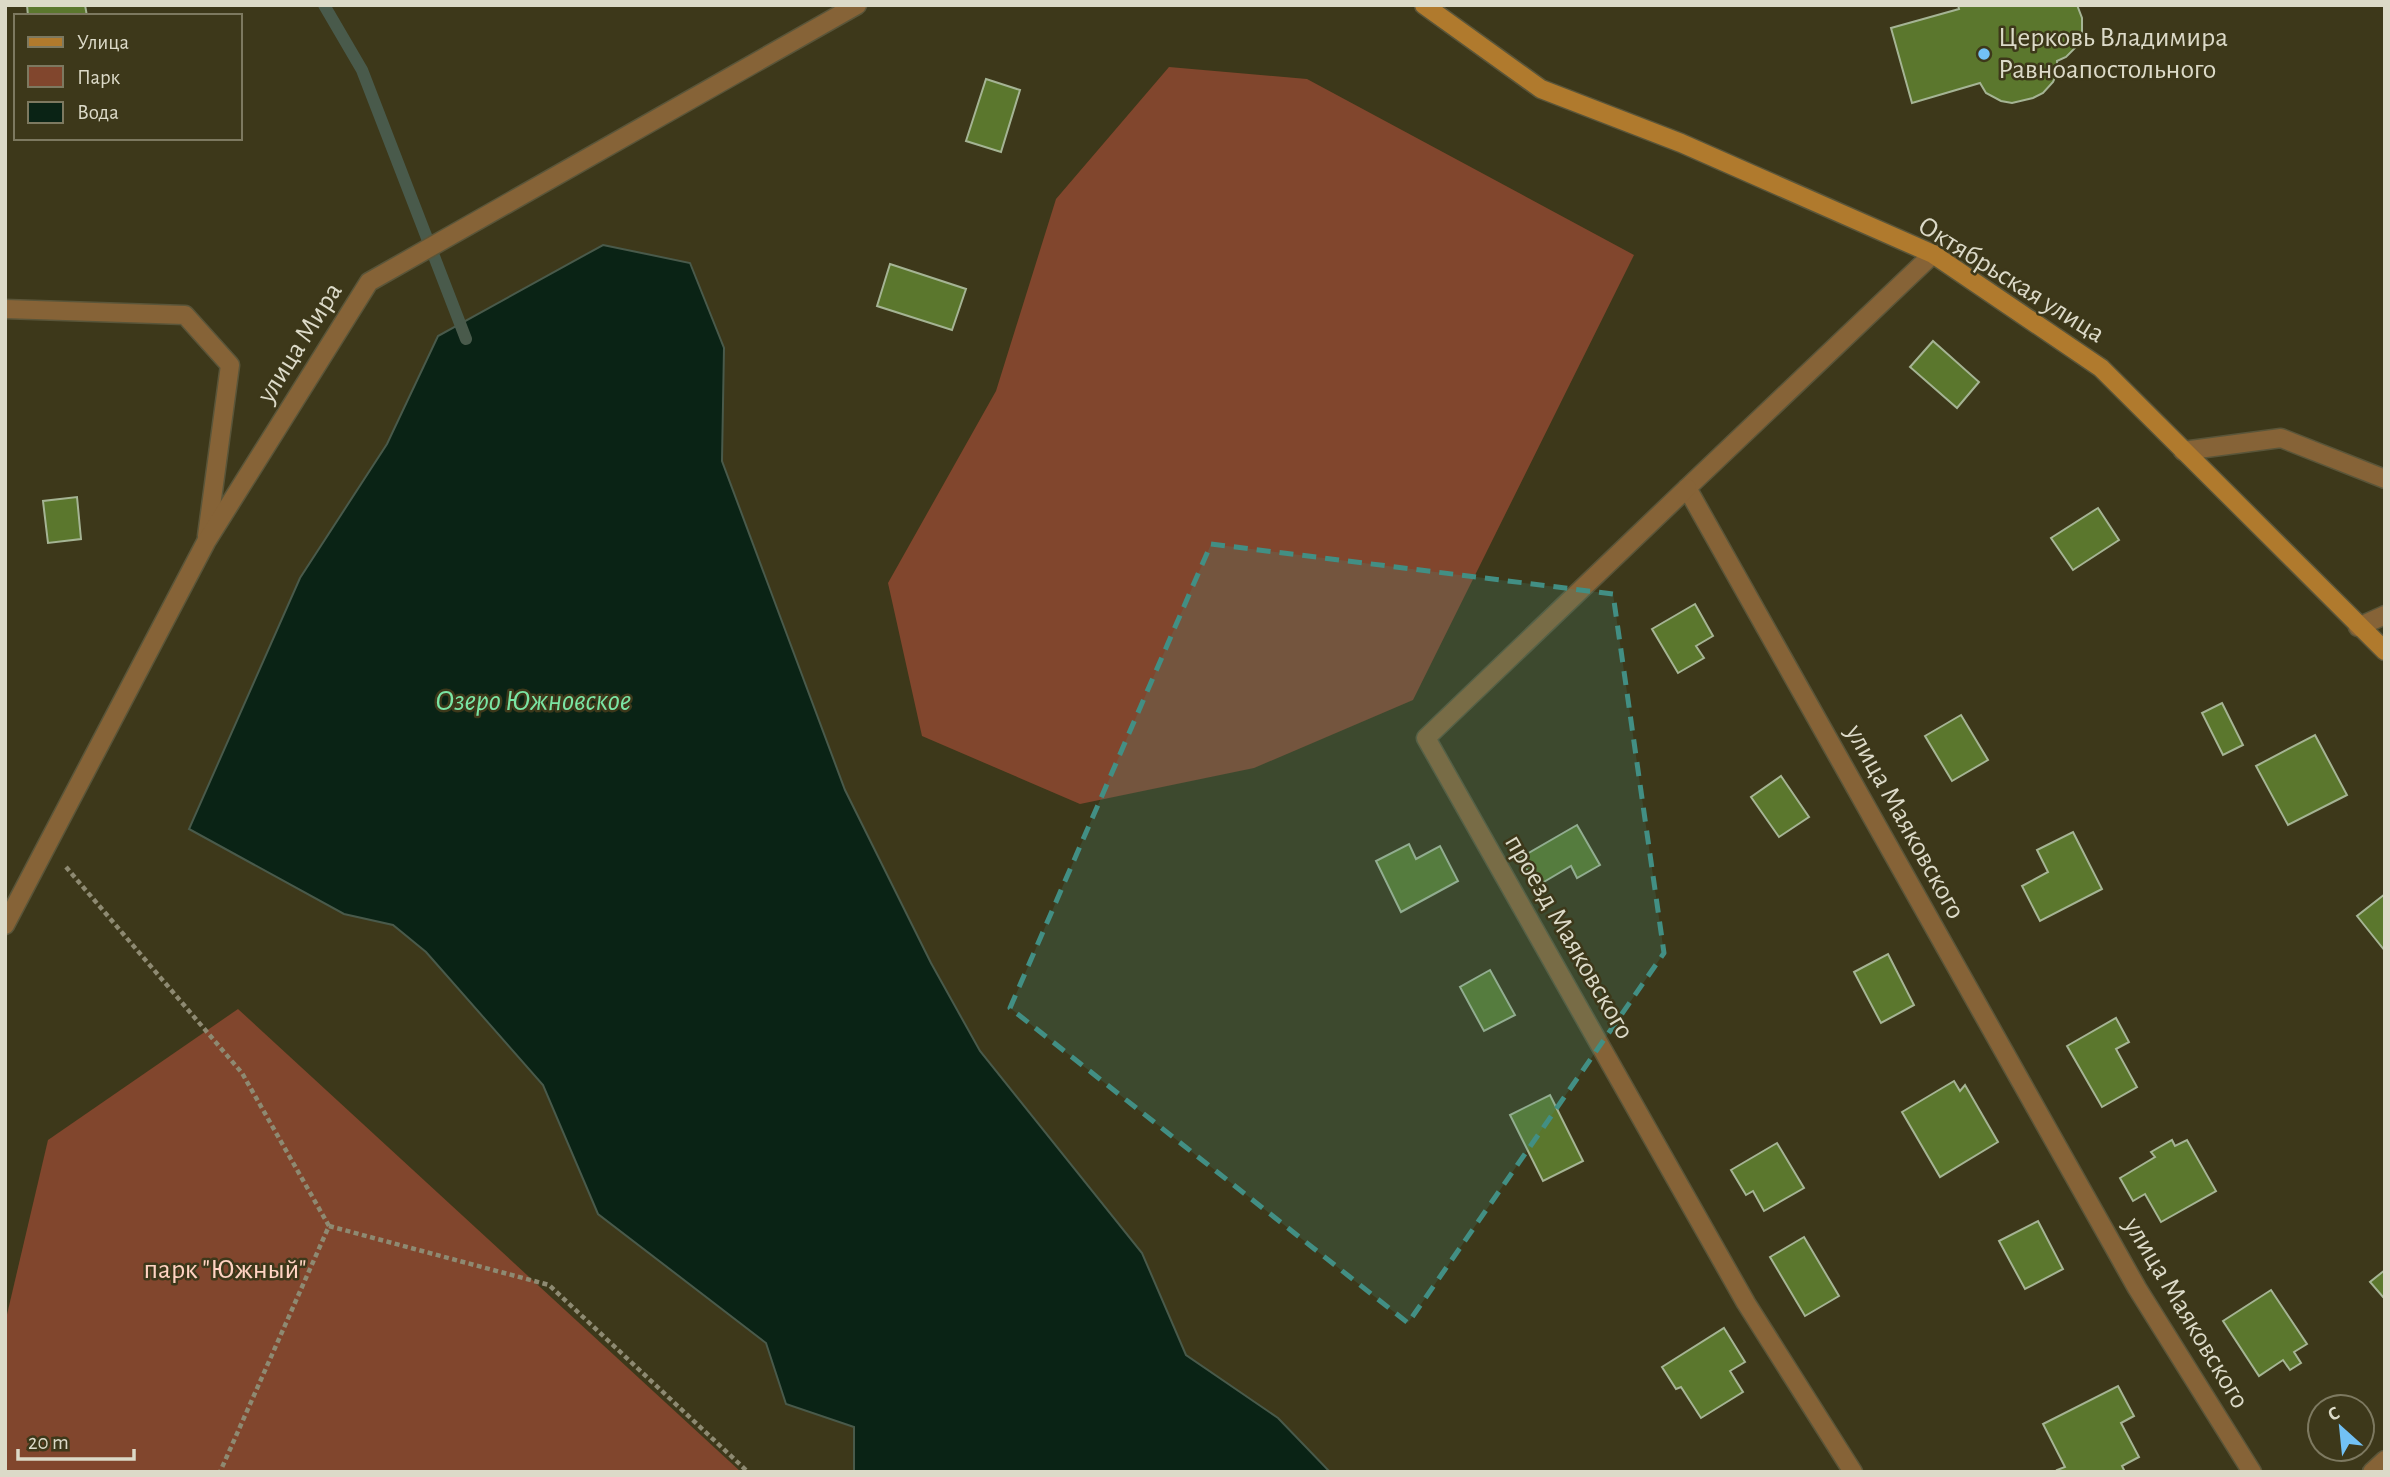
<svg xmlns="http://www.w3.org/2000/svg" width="2390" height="1477" font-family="'Alegreya Sans',sans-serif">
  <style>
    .green { fill: #81462d }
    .water { fill: #0a2315; stroke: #495a4b; stroke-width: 2 }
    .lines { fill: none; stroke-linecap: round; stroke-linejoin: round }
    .stream { stroke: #495a4b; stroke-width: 12 }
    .building { fill: #5b772d; stroke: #a5b494; stroke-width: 2 }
    .lane-casing { stroke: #5a5539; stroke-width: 21 }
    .street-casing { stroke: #5a5539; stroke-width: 21 }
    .secondary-casing { stroke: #5a5539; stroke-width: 21 }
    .path { stroke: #8e8a72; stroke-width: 4.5; stroke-dasharray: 5 3.5; stroke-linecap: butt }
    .lane { stroke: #866337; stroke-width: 18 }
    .street { stroke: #866337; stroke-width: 18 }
    .secondary { stroke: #b07a2d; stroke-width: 18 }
    .marked { fill: #428f84; fill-opacity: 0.2; stroke: #428f84; stroke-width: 5; stroke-dasharray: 14 9; stroke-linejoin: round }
    .poi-dot { fill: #72c1f5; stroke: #3d381a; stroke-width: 2.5 }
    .labels { text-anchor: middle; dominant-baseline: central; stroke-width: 5; stroke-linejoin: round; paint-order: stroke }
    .poi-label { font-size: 28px; fill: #dcdac8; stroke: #3d381a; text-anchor: start }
    .street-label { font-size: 28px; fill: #dcdac8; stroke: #3d381a }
    .park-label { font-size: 28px; fill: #ffd3c2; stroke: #3d381a }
    .water-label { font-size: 30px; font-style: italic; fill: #7ae5a4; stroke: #3d381a }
  </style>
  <rect width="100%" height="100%" fill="#3d381a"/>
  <!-- green -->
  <g class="green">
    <polygon points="1169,67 1307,79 1634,255 1413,700 1254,768 1080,804 922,736 888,583 996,391 1056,199"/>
    <polygon points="238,1009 741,1472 5,1472 5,1323 48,1140"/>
  </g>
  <!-- water -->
  <polygon class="water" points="603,245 690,263 724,348 722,461 845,790 931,963 980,1051 1142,1253 1186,1355 1278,1418 1330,1472 854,1472 854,1427 786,1404 766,1343 598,1214 543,1085 426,952 393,925 344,914 189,829 300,578 387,444 438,336"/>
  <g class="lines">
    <!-- stream -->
    <polyline class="stream" points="324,5 362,70 466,339"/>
  </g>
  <!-- building -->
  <g class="building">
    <polygon points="27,5 85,5 87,16 28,16"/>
    <polygon points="1958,5 2077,5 2082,18 2082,33 2076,47 2066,57 2057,61 2057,73 2053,82 2043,93 2033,98 2012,103 2001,101 1986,93 1980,83 1912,103 1891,28 1959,9"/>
    <polygon points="986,79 1020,90 1001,152 966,141"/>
    <polygon points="890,264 966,289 952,330 877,306"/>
    <polygon points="1933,341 1979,382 1957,408 1910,367"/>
    <polygon points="77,497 81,539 48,543 43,501"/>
    <polygon points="2098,508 2119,540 2073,570 2051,538"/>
    <polygon points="1695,604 1713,636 1696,646 1704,658 1678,673 1652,629"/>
    <polygon points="2222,703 2243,745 2223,755 2202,713"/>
    <polygon points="1961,715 1988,760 1952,781 1925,736"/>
    <polygon points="2315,735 2347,795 2288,825 2256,766"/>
    <polygon points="1781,776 1809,817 1779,837 1751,797"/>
    <polygon points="1577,825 1600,865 1577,878 1571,866 1537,886 1520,858"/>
    <polygon points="2073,832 2102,889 2040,921 2022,886 2048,872 2037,850"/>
    <polygon points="1409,844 1416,859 1440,846 1458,881 1401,912 1376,861"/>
    <polygon points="2385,894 2385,951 2357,916"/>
    <polygon points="1888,954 1914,1005 1881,1023 1854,972"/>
    <polygon points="1490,970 1515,1015 1484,1031 1460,987"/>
    <polygon points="2116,1018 2129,1042 2116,1049 2137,1087 2102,1107 2067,1046"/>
    <polygon points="1954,1081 1960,1091 1965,1085 1998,1142 1940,1177 1902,1112"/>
    <polygon points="1550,1095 1583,1161 1543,1181 1510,1115"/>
    <polygon points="2172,1140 2175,1146 2187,1140 2216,1191 2161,1222 2145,1194 2133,1201 2120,1178 2155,1157 2151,1152"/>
    <polygon points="1777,1143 1804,1188 1764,1211 1753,1191 1746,1195 1731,1170"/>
    <polygon points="2038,1221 2063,1269 2025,1289 1999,1241"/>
    <polygon points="1804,1237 1839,1296 1805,1316 1770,1257"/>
    <polygon points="2385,1270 2385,1296 2383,1297 2370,1282"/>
    <polygon points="2271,1290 2307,1344 2294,1352 2301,1363 2290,1370 2283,1360 2259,1376 2223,1321"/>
    <polygon points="1724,1328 1745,1362 1730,1371 1743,1392 1701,1418 1681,1387 1676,1389 1662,1367"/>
    <polygon points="2118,1386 2134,1416 2121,1423 2139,1457 2122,1466 2125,1472 2058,1472 2057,1470 2065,1467 2043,1424"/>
  </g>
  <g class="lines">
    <!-- lane casing -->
    <g class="lane-casing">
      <polyline id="lane" points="2183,451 2281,438 2385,479"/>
    </g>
    <!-- street casing -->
    <g class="street-casing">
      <g id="street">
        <polyline points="1933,254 1687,488 2137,1288 2252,1472"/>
        <polyline points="5,309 185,315 230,365 207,536"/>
        <polyline points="1687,488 1426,738 1746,1303 1853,1472"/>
        <polyline points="2358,627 2385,615"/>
        <polyline points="5,925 206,542 369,282 857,5"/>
        <polyline points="2372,1472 2385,1460"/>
      </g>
    </g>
    <!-- secondary casing -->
    <g class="secondary-casing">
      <polyline id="secondary" points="1424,5 1541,89 1681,143 1933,254 2101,368 2385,651"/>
    </g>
    <!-- path -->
    <g class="path">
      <polyline points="66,867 242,1073 329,1226 220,1472"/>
      <polyline points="329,1226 549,1285 748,1472"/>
    </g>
    <!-- lane -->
    <use href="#lane" class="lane"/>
    <!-- street -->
    <use href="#street" class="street"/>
    <!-- secondary -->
    <use href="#secondary" class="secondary"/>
  </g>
  <!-- marked area -->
  <path class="marked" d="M1211,544L1613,594L1664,953L1408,1323L1010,1008Z"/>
  <!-- markers -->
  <circle class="poi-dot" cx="1984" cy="54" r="7"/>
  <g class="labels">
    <!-- poi labels -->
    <g class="poi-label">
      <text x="1998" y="38">Церковь Владимира<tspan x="1998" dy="32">Равноапостольного</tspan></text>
    </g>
    <!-- street labels -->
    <g class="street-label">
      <text transform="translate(2011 280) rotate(32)">Октябрьская улица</text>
      <text transform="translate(300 343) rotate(-58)">улица Мира</text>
      <text transform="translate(1905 822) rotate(61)">улица Маяковского</text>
      <text transform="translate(1569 937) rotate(60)">проезд Маяковского</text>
      <text transform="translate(2186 1313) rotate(59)">улица Маяковского</text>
    </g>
    <!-- park labels -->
    <g class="park-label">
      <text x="225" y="1270">парк "Южный"</text>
    </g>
    <!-- water labels -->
    <g class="water-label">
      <text x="533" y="701">Озеро Южновское</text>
    </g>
  </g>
  <!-- border -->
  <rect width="2390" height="1477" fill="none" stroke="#dcdac8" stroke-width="14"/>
  <!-- legend -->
  <rect x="14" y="14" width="228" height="126" fill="#3d381a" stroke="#7d7960" stroke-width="2"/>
  <rect x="28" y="37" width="35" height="10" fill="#b07a2d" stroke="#7d7960" stroke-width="2"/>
  <text x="77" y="49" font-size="21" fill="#dcdac8">Улица</text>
  <rect x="28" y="66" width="35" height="21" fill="#81462d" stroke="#7d7960" stroke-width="2"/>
  <text x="77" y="84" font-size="21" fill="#dcdac8">Парк</text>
  <rect x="28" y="102" width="35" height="21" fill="#0a2315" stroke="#7d7960" stroke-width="2"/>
  <text x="77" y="119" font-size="21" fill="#dcdac8">Вода</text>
  <!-- north arrow -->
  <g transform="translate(2341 1428) rotate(333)"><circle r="33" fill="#3d381a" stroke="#7d7960" stroke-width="2"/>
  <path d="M0-5L12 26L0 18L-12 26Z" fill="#72c1f5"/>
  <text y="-10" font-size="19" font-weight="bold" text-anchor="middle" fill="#dcdac8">С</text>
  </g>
  <!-- scale -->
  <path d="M18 1449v10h116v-10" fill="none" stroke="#dcdac8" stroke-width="3.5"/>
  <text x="28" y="1449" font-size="21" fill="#dcdac8" stroke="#3d381a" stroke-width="5" paint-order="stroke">20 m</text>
</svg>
